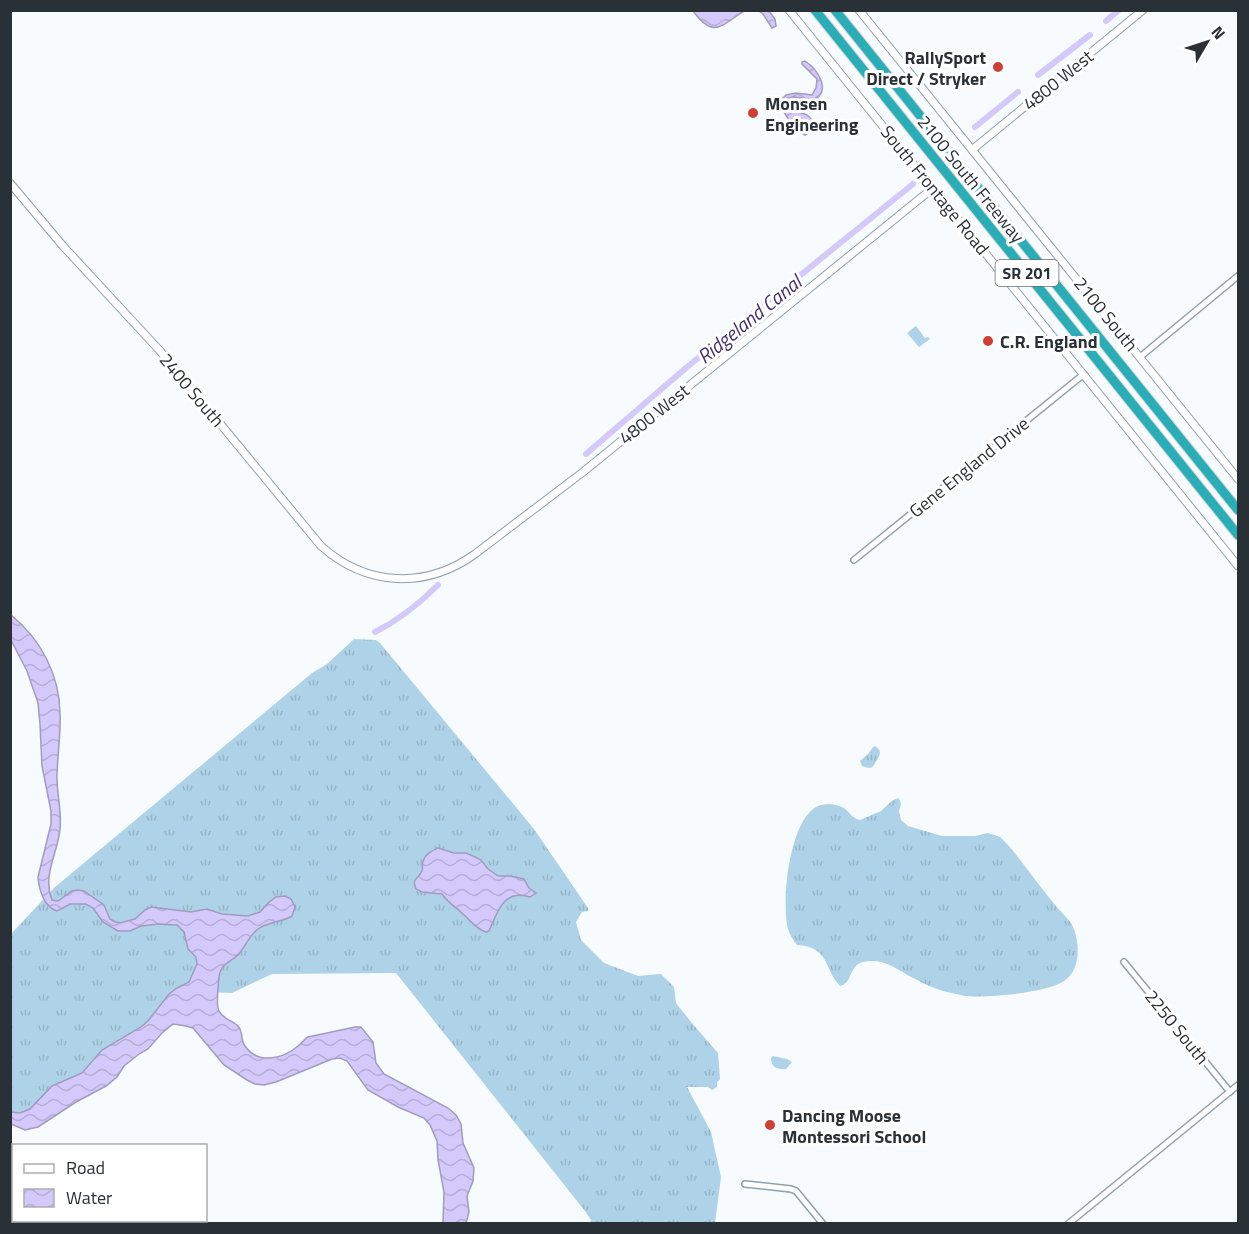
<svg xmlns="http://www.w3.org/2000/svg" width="1249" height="1234" font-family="'Titillium Web',sans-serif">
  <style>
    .grass { fill: url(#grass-tufts) }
    .garden { fill: #aed2e7 }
    .water { fill: url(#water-waves); stroke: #a19bc0; stroke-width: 1.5 }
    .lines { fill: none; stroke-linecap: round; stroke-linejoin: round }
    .canal { stroke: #d4c9fb; stroke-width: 6 }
    .minor-casing { stroke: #8fa1ab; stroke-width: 8 }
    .tertiary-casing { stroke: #8fa1ab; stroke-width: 9 }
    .motorway-casing { stroke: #d4d6d7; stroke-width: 11 }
    .minor { stroke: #fff; stroke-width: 5 }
    .tertiary { stroke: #fff; stroke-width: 7 }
    .motorway { stroke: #29adb6; stroke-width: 9 }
    .poi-dot { fill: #ce4036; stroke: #fff; stroke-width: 2 }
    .labels { text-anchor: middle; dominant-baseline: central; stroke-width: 6; stroke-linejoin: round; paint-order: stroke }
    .shield { fill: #fff; stroke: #6a6f72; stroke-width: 1.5 }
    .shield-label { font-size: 16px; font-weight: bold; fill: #2a3136 }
    .poi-label { font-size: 18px; font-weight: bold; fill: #2a3136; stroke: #fff; text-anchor: start }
    .street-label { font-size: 18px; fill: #2a3136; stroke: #fff }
    .water-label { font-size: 20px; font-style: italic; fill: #422f6b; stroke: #fff }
  </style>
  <defs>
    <pattern id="grass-tufts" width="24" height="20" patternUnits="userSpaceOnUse" patternTransform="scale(1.5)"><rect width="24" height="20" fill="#aed2e7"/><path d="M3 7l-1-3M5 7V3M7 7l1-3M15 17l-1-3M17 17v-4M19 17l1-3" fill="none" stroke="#96b5c7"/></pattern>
    <pattern id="water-waves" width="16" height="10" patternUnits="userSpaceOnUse" patternTransform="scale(1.5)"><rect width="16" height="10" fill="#d4c9fb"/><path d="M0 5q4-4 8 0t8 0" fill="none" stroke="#b6add8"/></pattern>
  </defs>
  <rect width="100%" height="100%" fill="#f7fbfd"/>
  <!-- grass -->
  <g class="grass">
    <polygon points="354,639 376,640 380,643 534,829 588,908 588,911 582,912 576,922 581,940 604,963 638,976 661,974 674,987 676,1003 691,1022 718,1053 720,1079 717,1082 717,1087 712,1090 708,1087 687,1087 711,1132 721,1177 715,1223 590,1223 591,1220 585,1211 396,973 272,974 232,993 206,992 28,1119 11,1115 11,934 55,887 312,673 327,664"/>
    <path d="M875,746C883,751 880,756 875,763C874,764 874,766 872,767C869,769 866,767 862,766L860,761L868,754L873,747Z"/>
    <path d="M899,798L901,804L899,811L901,820L908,826L942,836H975L988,833L1000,837L1008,845C1025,865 1039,886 1056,906C1061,913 1070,919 1073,927C1080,943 1081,970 1064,981C1046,993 987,998 965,996C959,995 953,993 947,992C934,989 921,982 909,976C897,969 887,961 872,961C846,960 855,983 840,986C823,968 830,947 797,945C793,940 790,935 788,929C781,902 789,819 818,806C826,803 839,804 845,809C852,815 851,817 860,820L881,811L893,800Z"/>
    <path d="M773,1056L787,1059L792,1062L786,1069C777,1070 771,1067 771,1058Z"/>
  </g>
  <!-- garden -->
  <polygon class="garden" points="916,326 925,338 928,337 930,339 919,347 907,333"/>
  <!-- water -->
  <g class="water">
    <path d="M693,11H744C720,26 714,39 693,11Z"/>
    <polygon points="759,11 769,11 775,19 776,26 772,28 763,14"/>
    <path d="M805,61C817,69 832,90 814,100L795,97L787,98L784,101V105C791,113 799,111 807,115C816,121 814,131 805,135C795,131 782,112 780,101L786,95L796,93L812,95L816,88L817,79L802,64V62Z"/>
    <path d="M11,615C41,639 60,676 60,714C61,736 57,757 57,778C57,795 62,812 60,829C58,853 42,875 52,900L58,901L72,891L78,890L84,891L104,905L110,919L115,922L120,923L135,919L145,910L151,907L191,912L207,909L222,914L248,916L260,912L268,903L276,897L285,896L291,899L295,907L292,916C282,922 268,922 258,929C249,936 245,947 238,955C232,961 224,963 221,970C218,975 216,1007 219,1011C223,1019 231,1020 237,1025C244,1031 240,1040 245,1046C258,1065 283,1059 298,1046C302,1043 303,1040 308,1037L355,1027H361L373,1042L376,1063L384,1074L448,1108L456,1115L461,1124L463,1143L474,1168L473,1181L467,1196L469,1212L466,1223H443L444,1192L438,1160L437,1141L430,1125L424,1118L398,1107L368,1090L347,1061L340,1058L332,1059L276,1082L264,1085L255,1084L247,1080L224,1065L193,1028L186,1026L173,1024L162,1033L148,1049L139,1054L124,1066L117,1077L106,1086L76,1102L38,1127L25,1130L11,1124V1112L20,1113L30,1109L52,1086L82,1073L102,1050L141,1027L148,1021L169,994L177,988L189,982L197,964L196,957L188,949L184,932L177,925L158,924L141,926L130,931H118L103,922L93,908L86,904H70L57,911C44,907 39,890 38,877L51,824V811L42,766L40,724L38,703L27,671L11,640Z"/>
    <path d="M438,848L454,853H466L475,857L481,860L488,869L498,876H510L524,879L529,888L536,893L530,897C504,889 498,910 489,931L486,932C476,929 471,921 463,914C456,907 448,903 442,894L422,892L416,889C411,878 418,880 422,871C423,867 422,865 423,861C425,854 432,851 438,848Z"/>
  </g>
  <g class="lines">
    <!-- canal -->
    <g class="canal">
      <polyline points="1106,21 1119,10"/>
      <polyline points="1038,75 1090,35"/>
      <polyline points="975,127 1018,92"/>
      <polyline points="586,454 687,367 913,184"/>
      <path d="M375,632C399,620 419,604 438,585"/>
    </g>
    <!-- minor casing -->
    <g class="minor-casing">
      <g id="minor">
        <polyline points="1140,357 1238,276"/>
        <polyline points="854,560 1084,374"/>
        <polyline points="1124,962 1230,1092"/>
        <polyline points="745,1184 791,1189 796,1191 823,1224"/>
        <polyline points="1068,1224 1238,1085"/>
      </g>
    </g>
    <!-- tertiary casing -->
    <g class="tertiary-casing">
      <g id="tertiary">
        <polyline points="789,10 1238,566"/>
        <polyline points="859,10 1238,479"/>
        <polyline points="973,149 1143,10"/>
        <path d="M10,183L63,246L161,352L321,546C367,587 426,589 475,554L583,472L933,188"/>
        <polyline points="10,1159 14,1162"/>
        <polyline points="10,1176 14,1179"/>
        <polyline points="58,1220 61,1224"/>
        <polyline points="75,1220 78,1224"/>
      </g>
    </g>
    <!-- motorway casing -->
    <g class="motorway-casing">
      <g id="motorway">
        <polyline points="815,10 1238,535"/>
        <polyline points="835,10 1238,510"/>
      </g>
    </g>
    <!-- minor -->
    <use href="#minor" class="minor"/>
    <!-- tertiary -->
    <use href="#tertiary" class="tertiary"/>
    <!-- motorway -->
    <use href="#motorway" class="motorway"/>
  </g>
  <!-- markers -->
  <g class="poi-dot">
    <circle cx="998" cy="67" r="6"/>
    <circle cx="753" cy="113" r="6"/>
    <circle cx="988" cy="341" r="6"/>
    <circle cx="770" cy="1125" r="6"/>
  </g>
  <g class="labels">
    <!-- shield labels -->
    <rect class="shield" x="995.5" y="260" width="63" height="26" rx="4.5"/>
    <g class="shield-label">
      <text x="1027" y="273">SR 201</text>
    </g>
    <!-- poi labels -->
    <g class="poi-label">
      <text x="986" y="57" text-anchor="end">RallySport<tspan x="986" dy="21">Direct / Stryker</tspan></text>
      <text x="765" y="103">Monsen<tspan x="765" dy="21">Engineering</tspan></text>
      <text x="1000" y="341">C.R. England</text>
      <text x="782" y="1115">Dancing Moose<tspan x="782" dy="21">Montessori School</tspan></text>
    </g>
    <!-- street labels -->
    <g class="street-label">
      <text transform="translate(1058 80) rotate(-39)">4800 West</text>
      <text transform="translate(971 179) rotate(51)">2100 South Freeway</text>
      <text transform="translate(935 190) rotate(51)">South Frontage Road</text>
      <text transform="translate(1106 314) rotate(51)">2100 South</text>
      <text transform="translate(192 390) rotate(50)">2400 South</text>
      <text transform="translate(654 414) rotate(-39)">4800 West</text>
      <text transform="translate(969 467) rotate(-39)">Gene England Drive</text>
      <text transform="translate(1177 1027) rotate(51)">2250 South</text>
    </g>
    <!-- water labels -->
    <g class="water-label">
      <text transform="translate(749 319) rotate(-39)">Ridgeland Canal</text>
    </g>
  </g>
  <!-- border -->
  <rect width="1249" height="1234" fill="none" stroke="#2a3136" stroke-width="24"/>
  <!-- legend -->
  <rect x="12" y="1144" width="195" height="78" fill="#ffffff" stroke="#aaadaf" stroke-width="1.5"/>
  <rect x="24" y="1164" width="30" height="9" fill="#ffffff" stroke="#aaadaf" stroke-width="1.5"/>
  <text x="66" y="1174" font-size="18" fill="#2a3136">Road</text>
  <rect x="24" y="1189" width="30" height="18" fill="url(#water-waves)" stroke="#aaadaf" stroke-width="1.5"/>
  <text x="66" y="1204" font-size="18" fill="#2a3136">Water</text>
  <!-- north arrow -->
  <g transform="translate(1207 42) rotate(51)" stroke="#ffffff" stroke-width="4.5" paint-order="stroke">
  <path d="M0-4.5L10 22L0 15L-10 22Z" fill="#2a3136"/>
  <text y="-9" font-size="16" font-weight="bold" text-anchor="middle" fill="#2a3136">N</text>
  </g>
</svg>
